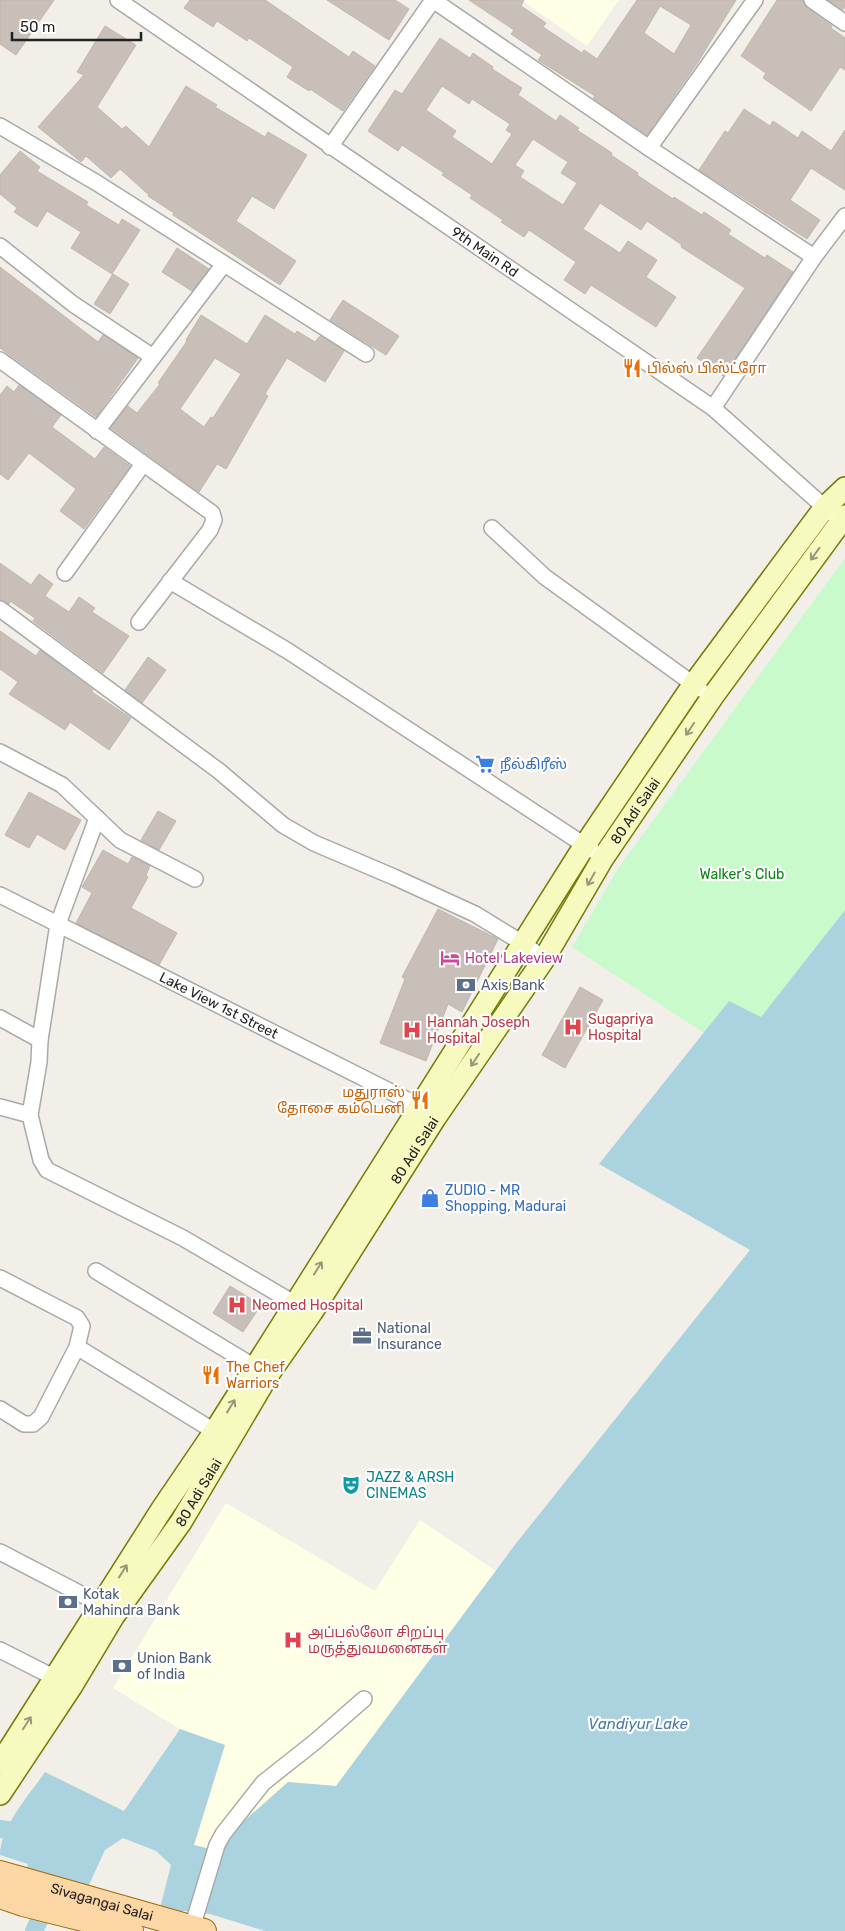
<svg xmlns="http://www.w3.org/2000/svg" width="845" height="1931" font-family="Rubik,'Noto Sans Tamil',sans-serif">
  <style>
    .education { fill: #ffffe5 }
    .park { fill: #c8facc }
    .water { fill: #aad3df }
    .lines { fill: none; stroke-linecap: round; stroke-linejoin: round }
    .canal { stroke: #aad3df; stroke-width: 18 }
    .building { fill: #c7bfb8; stroke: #c4b6ab; fill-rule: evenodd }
    .minor-casing { stroke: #a9a9a9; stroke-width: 18 }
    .secondary-casing { stroke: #707d05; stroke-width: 24 }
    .primary-casing { stroke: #a06b00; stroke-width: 26 }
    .minor { stroke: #fff; stroke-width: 15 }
    .secondary { stroke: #f7fabf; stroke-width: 21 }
    .primary { stroke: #fcd6a4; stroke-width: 24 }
    .oneway { stroke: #979978 }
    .labels { text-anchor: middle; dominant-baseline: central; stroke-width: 4.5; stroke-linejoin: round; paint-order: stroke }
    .street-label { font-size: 14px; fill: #222; stroke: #fff }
    .food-label { font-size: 14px; fill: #c56008; stroke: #fff; text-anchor: start }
    .shop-label { font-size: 14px; fill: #366cbe; stroke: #fff; text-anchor: start }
    .park-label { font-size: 14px; fill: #0c8416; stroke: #fff }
    .hotel-label { font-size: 14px; fill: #b23c85; stroke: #fff; text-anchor: start }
    .service-label { font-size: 14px; fill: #4e5e75; stroke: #fff; text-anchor: start }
    .health-label { font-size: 14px; fill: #be3a42; stroke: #fff; text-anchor: start }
    .culture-label { font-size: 14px; fill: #0d838f; stroke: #fff; text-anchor: start }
    .water-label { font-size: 15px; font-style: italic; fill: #4a7aab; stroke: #fff }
  </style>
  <rect width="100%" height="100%" fill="#f2efe9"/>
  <!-- education -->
  <g class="education">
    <polygon points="521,0 619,0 587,46"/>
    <polygon points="226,1503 375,1591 420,1520 496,1571 336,1786 288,1782 244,1821 226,1839 223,1852 194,1845 225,1745 180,1729 113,1688"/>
  </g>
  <!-- park -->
  <polygon class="park" points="845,558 845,910 761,1017 729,1001 704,1033 572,947 619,867"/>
  <!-- water -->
  <path class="water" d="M845,910V1931H265L210,1914L186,1911L159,1912L171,1865L156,1851L123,1838L105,1850L77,1911L20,1888L28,1864L0,1855C0,1827 30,1794 45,1772L124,1811L180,1729L225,1745L194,1845L223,1852L226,1840L244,1821L288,1782L336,1786L514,1546L750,1250L599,1164L729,1001L761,1017Z"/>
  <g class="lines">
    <!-- canal -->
    <g class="canal">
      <polyline points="0,1829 28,1833"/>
      <polyline points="34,1931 49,1900"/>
    </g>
  </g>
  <!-- building -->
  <g class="building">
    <polygon points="0,0 54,0 16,55 0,44"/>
    <polygon points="190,0 265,0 349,57 353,51 375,66 343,111 310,89 309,91 287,77 293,67 249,38 247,41 217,21 213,27 184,8"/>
    <polygon points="327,0 395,0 409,9 389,40"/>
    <path d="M469,0H524L521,6L546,23L543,27L582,53L584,50L597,59L637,0H736L698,62L647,135L593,98L595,96L538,60L542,55L511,34L514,30ZM660,6L691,25L674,54L644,33Z"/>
    <polygon points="777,0 803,0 807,8 832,26 831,28 845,38 845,70 840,67 811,111 763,78 766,73 741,56"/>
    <polygon points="828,0 845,0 845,6 843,10"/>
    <polygon points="105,26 136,45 97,107 122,129 126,126 149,147 186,86 217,105 215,107 265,137 268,132 307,155 274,209 252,196 236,221 296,261 280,285 173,215 174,213 148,196 149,195 120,169 111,178 86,156 81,162 38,127 84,75 77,72"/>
    <path d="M440,38L470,58L473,53L493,67L492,69L522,88L518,95L556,121L560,115L579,128L577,130L612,153L611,155L638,173L637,175L673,199L674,197L702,215L704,212L731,230L728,234L765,258L767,255L793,272L723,376L697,358L745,288L681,247L682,245L647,221L641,230L600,203L583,229L620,253L628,241L657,260L646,277L676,297L656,327L591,285L585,294L564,280L576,262L529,230L524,237L501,222L503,220L470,198L472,195L442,175L444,173L402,145L398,151L368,131L395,90L402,94ZM442,86L469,104L472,99L510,124L506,130L512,134L492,164L452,137L456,131L426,110ZM533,139L568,162L561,173L577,183L563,205L520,177L524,171L515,165Z"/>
    <polygon points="744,109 770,126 773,121 798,138 802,131 831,151 845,130 845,190 811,168 790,200 820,220 807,239 699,170 725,131 728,133"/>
    <polygon points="20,151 40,167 37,171 88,202 86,205 119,225 122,219 140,230 112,274 71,248 81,232 47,211 37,227 14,212 17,208 0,194 0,175"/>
    <polygon points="177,248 209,269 192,291 162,272"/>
    <polygon points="0,267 98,342 103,335 138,358 96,417 0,348"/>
    <polygon points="113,274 129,284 110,314 94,304"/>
    <polygon points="343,300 399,336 386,355 330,320"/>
    <path d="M201,315L247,344L265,315L295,334L297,331L315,342L320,336L344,351L325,382L287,358L265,394L268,396L226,469L217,464L199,492L111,428L128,406L137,413L160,384L158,383L187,341L186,340ZM215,358L241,374L213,418L211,417L204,427L180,409Z"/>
    <polygon points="19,385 61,415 52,427 95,459 104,447 130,466 84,529 60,511 76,489 29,453 8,480 0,474 0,395 7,386 14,392"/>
    <polygon points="0,563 31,585 39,574 53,584 45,596 69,612 79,597 95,608 92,612 129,636 103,673 33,621 35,618 10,601 9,604 0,600"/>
    <polygon points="0,631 36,656 40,650 93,690 92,692 131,718 109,750 70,722 65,730 9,694 18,682 0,669"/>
    <polygon points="148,657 166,670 142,703 125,690"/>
    <polygon points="29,792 81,820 65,850 37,834 29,848 5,835"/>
    <polygon points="158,811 176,821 159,850 141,840"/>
    <polygon points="103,850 128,864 132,857 150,866 146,875 148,877 131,908 177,933 159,965 76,923 92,893 82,887"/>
    <polygon points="438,909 498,939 462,1012 448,1004 426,1061 380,1043 405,979 402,977"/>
    <polygon points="580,987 603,1000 565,1068 542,1055"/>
    <polygon points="230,1286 261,1305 243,1332 213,1313"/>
  </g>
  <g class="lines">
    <!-- minor casing -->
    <g class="minor-casing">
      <g id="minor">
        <path id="s1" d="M118,0L713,408L831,513"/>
        <polyline points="433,0 649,148 814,257"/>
        <polyline points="812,0 845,23"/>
        <polyline points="0,126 97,183 366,354"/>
        <polyline points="330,147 433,0"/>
        <polyline points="649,148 755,0"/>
        <polyline points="0,246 73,304 153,357"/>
        <polyline points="0,360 212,513 214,520 210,530 139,622"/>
        <polyline points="713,408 814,257 845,216"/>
        <polyline points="97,431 224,264"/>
        <polyline points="492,528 545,577 700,689"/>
        <polyline points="65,573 143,464"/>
        <polyline points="170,581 288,651 592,850"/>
        <polyline points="0,609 219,771 283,825 314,843 394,877 475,914 524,944 544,959"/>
        <polyline points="0,752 62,785 120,840 195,879"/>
        <polyline points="97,818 58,924 40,1040 39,1062 30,1115 41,1160 47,1170 183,1238 304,1309"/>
        <path id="s2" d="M0,895L421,1107L426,1111"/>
        <polyline points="0,1018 40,1040"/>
        <polyline points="0,1107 30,1115"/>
        <polyline points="96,1271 263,1372"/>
        <polyline points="0,1278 77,1318 82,1326 77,1347 222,1436"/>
        <polyline points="0,1409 24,1424 33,1424 41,1417 77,1347"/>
        <polyline points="0,1552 102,1605 107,1610"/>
        <polyline points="0,1650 63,1682"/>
        <polyline points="191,1931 217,1845 223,1834 263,1783 316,1741 364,1699"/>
      </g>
    </g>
    <!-- secondary casing -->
    <g class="secondary-casing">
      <g id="secondary">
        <polyline points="0,1764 162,1509 215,1431 585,845 693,685 825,507 845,488"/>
        <path id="s3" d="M0,1794L71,1687L113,1617L181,1522L268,1375L312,1312L435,1118L544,959L603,858L713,696L845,516"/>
      </g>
    </g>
    <!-- primary casing -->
    <g class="primary-casing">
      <g id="primary">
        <path id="s4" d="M0,1873L204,1931"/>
        <polyline points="0,1896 23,1904 131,1931"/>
      </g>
    </g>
    <!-- minor -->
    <use href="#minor" class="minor"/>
    <!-- secondary -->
    <use href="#secondary" class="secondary"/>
    <!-- primary -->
    <use href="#primary" class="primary"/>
  </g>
  <!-- one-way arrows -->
  <defs><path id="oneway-shaft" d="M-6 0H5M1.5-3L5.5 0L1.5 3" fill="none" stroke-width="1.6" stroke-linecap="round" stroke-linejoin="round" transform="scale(1.25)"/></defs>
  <g class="oneway">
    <use href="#oneway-shaft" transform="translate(815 554) rotate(126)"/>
    <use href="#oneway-shaft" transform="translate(690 729) rotate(124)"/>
    <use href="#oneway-shaft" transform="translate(591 879) rotate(120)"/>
    <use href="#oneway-shaft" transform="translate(475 1060) rotate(124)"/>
    <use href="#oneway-shaft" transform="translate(318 1268) rotate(-58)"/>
    <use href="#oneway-shaft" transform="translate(231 1406) rotate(-58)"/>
    <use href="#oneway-shaft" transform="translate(123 1571) rotate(-58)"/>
    <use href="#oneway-shaft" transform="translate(27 1723) rotate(-57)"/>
  </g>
  <!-- icons -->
  <defs>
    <g id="restaurant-bare" transform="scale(1.5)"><path d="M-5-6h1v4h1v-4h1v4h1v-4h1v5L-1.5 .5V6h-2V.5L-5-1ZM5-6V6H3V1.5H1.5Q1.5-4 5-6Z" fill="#e8710a" stroke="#fff" stroke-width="2.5" paint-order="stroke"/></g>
    <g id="supermarket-bare" transform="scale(1.5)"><path d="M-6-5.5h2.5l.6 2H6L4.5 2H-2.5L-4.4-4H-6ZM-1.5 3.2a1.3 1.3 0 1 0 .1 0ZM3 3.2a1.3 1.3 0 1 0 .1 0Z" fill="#3f7fe0" stroke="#fff" stroke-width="2.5" paint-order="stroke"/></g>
    <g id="hotel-bare" transform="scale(1.5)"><path d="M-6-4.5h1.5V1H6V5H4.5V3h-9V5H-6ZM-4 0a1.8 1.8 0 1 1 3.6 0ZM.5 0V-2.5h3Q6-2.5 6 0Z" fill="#d1479c" stroke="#fff" stroke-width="2.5" paint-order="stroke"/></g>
    <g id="bank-bare" transform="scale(1.5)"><path d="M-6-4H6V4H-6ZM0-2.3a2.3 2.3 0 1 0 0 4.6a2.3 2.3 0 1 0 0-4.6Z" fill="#5c6f8a" stroke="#fff" stroke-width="2.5" paint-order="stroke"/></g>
    <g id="hospital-bare" transform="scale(1.5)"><path d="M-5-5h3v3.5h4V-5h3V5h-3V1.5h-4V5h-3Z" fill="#e0444e" stroke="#fff" stroke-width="2.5" paint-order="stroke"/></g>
    <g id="shop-bare" transform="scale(1.5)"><path d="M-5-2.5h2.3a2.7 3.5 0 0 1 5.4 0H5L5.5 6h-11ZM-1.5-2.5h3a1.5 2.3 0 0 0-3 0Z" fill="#3f7fe0" stroke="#fff" stroke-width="2.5" paint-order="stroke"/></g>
    <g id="office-bare" transform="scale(1.5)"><path d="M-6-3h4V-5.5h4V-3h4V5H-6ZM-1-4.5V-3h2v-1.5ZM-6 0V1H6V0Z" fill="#5c6f8a" stroke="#fff" stroke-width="2.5" paint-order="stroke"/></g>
    <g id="theatre-bare" transform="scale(1.5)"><path d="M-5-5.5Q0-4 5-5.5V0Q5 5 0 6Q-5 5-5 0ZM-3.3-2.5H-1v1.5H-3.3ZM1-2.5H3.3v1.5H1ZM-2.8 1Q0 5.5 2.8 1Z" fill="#0f9aa8" stroke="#fff" stroke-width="2.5" paint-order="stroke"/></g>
  </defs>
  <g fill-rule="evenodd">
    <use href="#restaurant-bare" x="632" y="368"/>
    <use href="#supermarket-bare" x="485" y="764"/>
    <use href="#hotel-bare" x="450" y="958"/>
    <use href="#bank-bare" x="466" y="985"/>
    <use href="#hospital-bare" x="573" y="1027"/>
    <use href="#hospital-bare" x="412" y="1030"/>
    <use href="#restaurant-bare" x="420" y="1100"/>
    <use href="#shop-bare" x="430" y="1198"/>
    <use href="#hospital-bare" x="237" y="1305"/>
    <use href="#office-bare" x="362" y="1336"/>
    <use href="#restaurant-bare" x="211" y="1375"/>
    <use href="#theatre-bare" x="351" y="1485"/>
    <use href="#bank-bare" x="68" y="1602"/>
    <use href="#hospital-bare" x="293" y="1640"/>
    <use href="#bank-bare" x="122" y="1666"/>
  </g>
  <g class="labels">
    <!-- street labels -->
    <g class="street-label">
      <text stroke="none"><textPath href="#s1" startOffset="445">9th Main Rd</textPath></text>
      <text stroke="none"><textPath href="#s3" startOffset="1171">80 Adi Salai</textPath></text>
      <text stroke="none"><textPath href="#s2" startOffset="245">Lake View 1st Street</textPath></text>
      <text stroke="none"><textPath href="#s3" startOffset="766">80 Adi Salai</textPath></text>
      <text stroke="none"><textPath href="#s3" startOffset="361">80 Adi Salai</textPath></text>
      <text stroke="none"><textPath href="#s4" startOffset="106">Sivagangai Salai</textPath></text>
    </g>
    <!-- food labels -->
    <g class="food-label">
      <text x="647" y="368">பில்ஸ் பிஸ்ட்ரோ</text>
      <text x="405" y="1092" text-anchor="end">மதுராஸ்<tspan x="405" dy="16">தோசை கம்பெனி</tspan></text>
      <text x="226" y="1367">The Chef<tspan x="226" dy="16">Warriors</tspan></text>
    </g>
    <!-- shop labels -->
    <g class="shop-label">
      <text x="500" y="764">நீல்கிரீஸ்</text>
      <text x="445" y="1190">ZUDIO - MR<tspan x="445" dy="16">Shopping, Madurai</tspan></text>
    </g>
    <!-- park labels -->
    <g class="park-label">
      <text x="742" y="874">Walker's Club</text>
    </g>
    <!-- hotel labels -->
    <g class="hotel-label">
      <text x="465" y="958">Hotel Lakeview</text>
    </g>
    <!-- service labels -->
    <g class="service-label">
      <text x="481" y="985">Axis Bank</text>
      <text x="377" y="1328">National<tspan x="377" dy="16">Insurance</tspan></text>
      <text x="83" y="1594">Kotak<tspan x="83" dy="16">Mahindra Bank</tspan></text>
      <text x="137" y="1658">Union Bank<tspan x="137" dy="16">of India</tspan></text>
    </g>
    <!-- health labels -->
    <g class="health-label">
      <text x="588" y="1019">Sugapriya<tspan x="588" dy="16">Hospital</tspan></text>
      <text x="427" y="1022">Hannah Joseph<tspan x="427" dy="16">Hospital</tspan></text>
      <text x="252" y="1305">Neomed Hospital</text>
      <text x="308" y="1632">அப்பல்லோ சிறப்பு<tspan x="308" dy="16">மருத்துவமனைகள்</tspan></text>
    </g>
    <!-- culture labels -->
    <g class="culture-label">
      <text x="366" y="1477">JAZZ &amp; ARSH<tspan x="366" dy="16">CINEMAS</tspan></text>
    </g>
    <!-- water labels -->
    <g class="water-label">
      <text x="638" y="1724">Vandiyur Lake</text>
    </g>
  </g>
  <!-- scale -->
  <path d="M12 32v8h129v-8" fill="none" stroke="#222222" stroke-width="2.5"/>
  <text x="20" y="32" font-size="15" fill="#222222" stroke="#ffffff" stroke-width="4" paint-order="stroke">50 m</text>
</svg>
